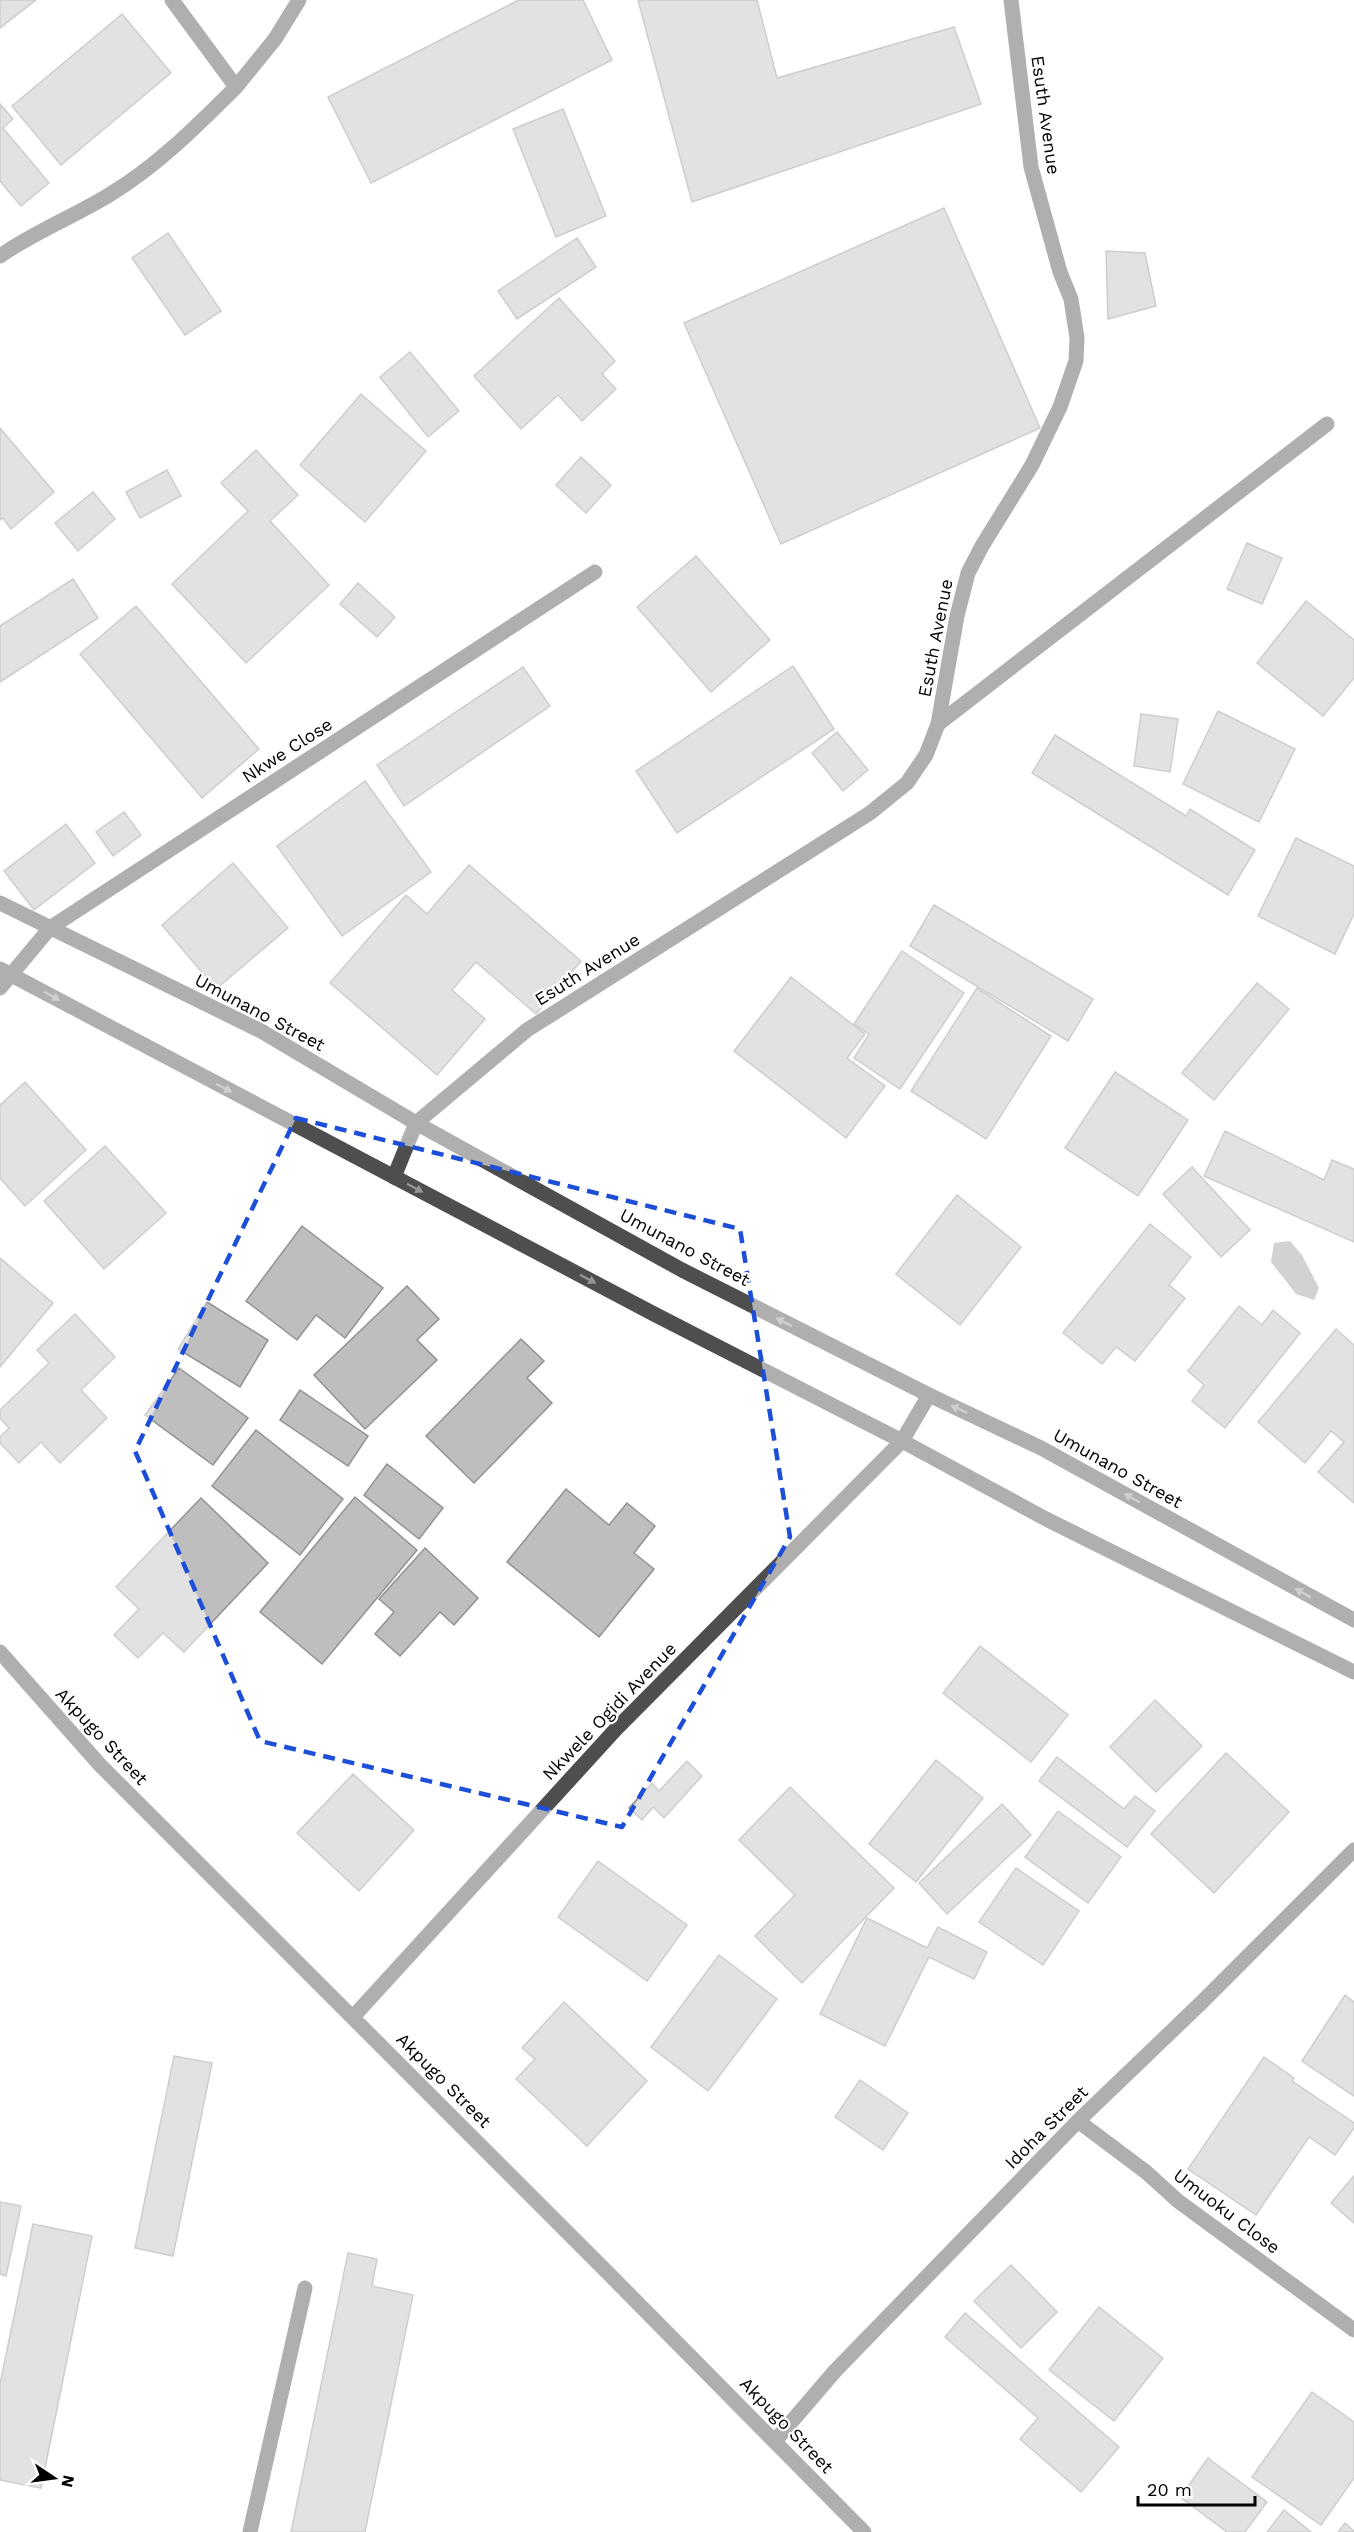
<svg xmlns="http://www.w3.org/2000/svg" width="1354" height="2532" font-family="'Work Sans',sans-serif">
  <style>
    .water { fill: #9c9c9c }
    .building { fill: #bebebe; stroke: #929292; stroke-width: 1.5 }
    .lines { fill: none; stroke-linecap: round; stroke-linejoin: round }
    .minor { stroke: #4e4e4e; stroke-width: 15 }
    .oneway { fill: #959595 }
    .marked { fill: none; stroke: #1d4ed8; stroke-width: 4.5; stroke-dasharray: 12 8; stroke-linejoin: round }
    .labels { text-anchor: middle; dominant-baseline: central; stroke-width: 4.5; stroke-linejoin: round; paint-order: stroke }
    .street-label { font-size: 18px; fill: #000; stroke: #fff }
  </style>
  <rect width="100%" height="100%" fill="#fff"/>
  <!-- water -->
  <polygon class="water" points="1290,1241 1302,1255 1319,1288 1314,1300 1296,1294 1271,1262 1274,1243"/>
  <!-- building -->
  <g class="building">
    <polygon points="0,0 36,0 0,28"/>
    <polygon points="519,0 583,0 612,60 371,183 328,97"/>
    <polygon points="638,0 757,0 777,78 954,27 981,104 692,202"/>
    <polygon points="122,14 171,73 61,165 12,106"/>
    <polygon points="0,104 13,119 3,128 49,183 21,206 0,181"/>
    <polygon points="563,109 606,216 556,237 513,129"/>
    <polygon points="944,208 1040,428 781,544 684,323"/>
    <polygon points="168,233 221,311 185,335 132,258"/>
    <polygon points="577,238 596,267 517,319 498,291"/>
    <polygon points="1106,251 1145,253 1156,306 1108,319"/>
    <polygon points="559,298 615,361 602,374 616,389 582,421 558,395 521,429 474,376"/>
    <polygon points="410,352 459,411 428,437 380,377"/>
    <polygon points="361,394 426,451 365,522 300,465"/>
    <polygon points="0,428 54,492 11,529 3,518 0,520"/>
    <polygon points="256,450 298,495 270,521 329,585 246,663 172,584 248,511 221,483"/>
    <polygon points="581,457 611,485 586,513 556,485"/>
    <polygon points="167,470 181,496 140,518 126,492"/>
    <polygon points="93,492 115,519 78,551 55,523"/>
    <polygon points="1247,543 1282,558 1262,604 1227,589"/>
    <polygon points="696,556 770,640 711,692 637,607"/>
    <polygon points="73,579 98,618 0,682 0,626"/>
    <polygon points="358,583 395,617 377,637 340,604"/>
    <polygon points="1306,601 1354,640 1354,678 1323,716 1257,663"/>
    <polygon points="136,606 259,749 202,798 80,654"/>
    <polygon points="793,666 834,729 677,833 636,771"/>
    <polygon points="523,667 550,706 404,806 377,765"/>
    <polygon points="1218,711 1295,749 1259,822 1183,784"/>
    <polygon points="1141,714 1178,719 1170,772 1134,766"/>
    <polygon points="837,732 868,770 843,791 812,753"/>
    <polygon points="1055,735 1186,816 1190,809 1255,850 1228,895 1032,773"/>
    <polygon points="365,781 431,872 342,936 277,846"/>
    <polygon points="124,812 141,835 113,856 96,832"/>
    <polygon points="66,824 95,863 34,910 4,871"/>
    <polygon points="1296,838 1354,866 1354,914 1335,954 1258,916"/>
    <polygon points="233,863 288,928 216,989 162,925"/>
    <polygon points="469,865 581,961 536,1014 476,962 452,990 485,1019 437,1075 330,983 406,895 427,914"/>
    <polygon points="934,905 1093,999 1068,1041 910,946"/>
    <polygon points="902,951 964,993 900,1089 854,1058 869,1034 854,1024"/>
    <polygon points="791,977 865,1034 847,1058 885,1086 846,1138 734,1051"/>
    <polygon points="1257,983 1289,1009 1214,1100 1182,1073"/>
    <polygon points="977,988 1051,1036 986,1139 911,1091"/>
    <polygon points="1115,1072 1188,1120 1138,1196 1065,1148"/>
    <polygon points="25,1082 86,1150 25,1206 0,1178 0,1105"/>
    <polygon points="1225,1131 1324,1180 1332,1160 1354,1169 1354,1242 1204,1176"/>
    <polygon points="105,1146 166,1213 104,1269 44,1201"/>
    <polygon points="1192,1167 1250,1230 1221,1257 1163,1194"/>
    <polygon points="957,1195 1021,1247 960,1325 896,1274"/>
    <polygon points="1150,1224 1191,1257 1169,1285 1185,1298 1135,1361 1116,1347 1102,1364 1063,1333"/>
    <polygon points="302,1226 383,1288 345,1338 316,1315 297,1340 246,1301"/>
    <polygon points="0,1258 53,1303 0,1367"/>
    <polygon points="407,1286 439,1319 417,1340 437,1360 365,1429 314,1375"/>
    <polygon points="207,1302 268,1340 240,1387 178,1349"/>
    <polygon points="1239,1306 1262,1325 1273,1310 1300,1333 1225,1428 1192,1401 1204,1385 1188,1371"/>
    <polygon points="75,1314 115,1357 81,1390 107,1418 60,1463 41,1442 19,1463 0,1443 0,1437 9,1428 0,1418 0,1410 49,1363 37,1350"/>
    <polygon points="1336,1329 1354,1345 1354,1503 1318,1472 1344,1442 1331,1431 1305,1463 1258,1422"/>
    <polygon points="521,1339 544,1361 527,1378 552,1403 474,1483 426,1436"/>
    <polygon points="179,1368 248,1418 213,1465 145,1415"/>
    <polygon points="300,1390 368,1436 348,1466 280,1420"/>
    <polygon points="256,1430 343,1499 300,1555 212,1486"/>
    <polygon points="387,1464 443,1508 419,1539 364,1495"/>
    <polygon points="566,1489 609,1525 627,1503 655,1526 634,1553 654,1569 599,1637 507,1562"/>
    <polygon points="355,1497 417,1550 322,1664 260,1612"/>
    <polygon points="201,1498 268,1563 184,1652 163,1633 138,1658 114,1635 139,1609 116,1587"/>
    <polygon points="425,1548 478,1598 454,1625 440,1612 400,1656 375,1634 394,1612 379,1599"/>
    <polygon points="980,1646 1068,1715 1031,1762 943,1693"/>
    <polygon points="1155,1700 1202,1746 1156,1792 1110,1747"/>
    <polygon points="1226,1753 1289,1812 1214,1893 1151,1834"/>
    <polygon points="1057,1757 1124,1809 1135,1796 1155,1811 1127,1847 1039,1781"/>
    <polygon points="936,1760 983,1798 916,1882 869,1844"/>
    <polygon points="687,1761 702,1776 664,1818 653,1807 642,1820 629,1808 652,1783 659,1791"/>
    <polygon points="353,1774 414,1830 359,1891 297,1833"/>
    <polygon points="790,1787 894,1888 802,1983 755,1936 795,1895 739,1840"/>
    <polygon points="1002,1804 1031,1835 947,1914 919,1883"/>
    <polygon points="1058,1811 1121,1857 1088,1903 1025,1857"/>
    <polygon points="598,1861 687,1925 647,1981 558,1917"/>
    <polygon points="1016,1868 1079,1911 1043,1965 979,1922"/>
    <polygon points="867,1918 927,1948 938,1927 987,1952 974,1979 929,1957 885,2046 820,2014"/>
    <polygon points="719,1955 777,1999 708,2091 651,2047"/>
    <polygon points="1345,1995 1354,2002 1354,2096 1302,2061"/>
    <polygon points="564,2002 647,2081 587,2146 516,2079 535,2059 522,2048"/>
    <polygon points="174,2056 212,2063 173,2256 135,2248"/>
    <polygon points="1264,2057 1294,2078 1292,2081 1354,2123 1354,2128 1335,2155 1309,2137 1256,2215 1188,2169"/>
    <polygon points="860,2080 908,2113 883,2150 835,2117"/>
    <polygon points="1354,2176 1354,2223 1331,2203"/>
    <polygon points="0,2202 21,2206 6,2276 0,2274"/>
    <polygon points="33,2224 92,2236 41,2488 0,2480 0,2384"/>
    <polygon points="348,2253 377,2259 372,2286 413,2295 365,2532 291,2532"/>
    <polygon points="1011,2265 1057,2312 1021,2348 974,2301"/>
    <polygon points="1099,2307 1163,2358 1114,2421 1049,2370"/>
    <polygon points="965,2313 1119,2447 1081,2492 1020,2439 1038,2418 945,2337"/>
    <polygon points="1312,2392 1354,2422 1354,2478 1321,2525 1252,2477"/>
    <polygon points="1208,2458 1267,2502 1245,2532 1227,2532 1180,2497"/>
    <polygon points="1284,2510 1311,2532 1267,2532"/>
    <polygon points="1345,2523 1354,2531 1354,2532 1338,2532"/>
  </g>
  <g class="lines">
    <!-- minor -->
    <g class="minor">
      <polyline points="236,87 275,39 299,0"/>
      <path d="M0,256C34,232 73,217 109,195C157,166 196,127 236,87L172,0"/>
      <polyline points="938,724 1327,424"/>
      <polyline points="0,903 261,1031 416,1123 682,1270 929,1395 1041,1448 1354,1620"/>
      <polyline points="0,969 654,1314 902,1441 1046,1519 1354,1672"/>
      <polyline points="0,988 50,928 595,572"/>
      <polyline points="394,1177 416,1123 527,1030 870,813 907,783 926,755 938,724 957,616 968,573 982,546 1032,465 1060,407 1076,361 1077,338 1071,299 1060,272 1031,167 1011,0"/>
      <polyline points="0,1652 100,1765 608,2273 864,2532"/>
      <polyline points="353,2017 616,1729 902,1441 929,1395"/>
      <polyline points="1078,2121 1146,2172 1178,2201 1354,2330"/>
      <polyline points="775,2441 835,2371 1078,2121 1202,2002 1354,1850"/>
      <polyline points="250,2532 305,2288"/>
    </g>
  </g>
  <!-- one-way arrows -->
  <defs><path id="oneway-solid" d="M-6-.8H1V-3.2L6.5 0L1 3.2V.8H-6Z" transform="scale(1.5)"/></defs>
  <g class="oneway">
    <use href="#oneway-solid" transform="translate(52 996) rotate(29)"/>
    <use href="#oneway-solid" transform="translate(224 1088) rotate(28)"/>
    <use href="#oneway-solid" transform="translate(415 1188) rotate(28)"/>
    <use href="#oneway-solid" transform="translate(588 1279) rotate(28)"/>
    <use href="#oneway-solid" transform="translate(784 1322) rotate(-153)"/>
    <use href="#oneway-solid" transform="translate(959 1409) rotate(-155)"/>
    <use href="#oneway-solid" transform="translate(1132 1498) rotate(-151)"/>
    <use href="#oneway-solid" transform="translate(1303 1593) rotate(-151)"/>
  </g>
  <!-- marked area -->
  <path d="M0 0H1354V2532H0ZM296,1118L740,1229L790,1537L622,1827L260,1741L135,1451Z" fill="#fff" fill-opacity=".55" fill-rule="evenodd"/>
  <path class="marked" d="M296,1118L740,1229L790,1537L622,1827L260,1741L135,1451Z"/>
  <g class="labels">
    <!-- street labels -->
    <g class="street-label">
      <text transform="translate(1046 115) rotate(82)">Esuth Avenue</text>
      <text transform="translate(935 638) rotate(-79)">Esuth Avenue</text>
      <text transform="translate(287 750) rotate(-33)">Nkwe Close</text>
      <text transform="translate(587 969) rotate(-32)">Esuth Avenue</text>
      <text transform="translate(260 1012) rotate(28)">Umunano Street</text>
      <text transform="translate(685 1247) rotate(28)">Umunano Street</text>
      <text transform="translate(1118 1468) rotate(29)">Umunano Street</text>
      <text transform="translate(609 1711) rotate(-46)">Nkwele Ogidi Avenue</text>
      <text transform="translate(102 1736) rotate(47)">Akpugo Street</text>
      <text transform="translate(444 2080) rotate(45)">Akpugo Street</text>
      <text transform="translate(1046 2127) rotate(-45)">Idoha Street</text>
      <text transform="translate(1227 2211) rotate(37)">Umuoku Close</text>
      <text transform="translate(787 2425) rotate(46)">Akpugo Street</text>
    </g>
  </g>
  <!-- north arrow -->
  <g transform="translate(54 2478) rotate(103)" stroke="#ffffff" stroke-width="4.5" paint-order="stroke">
  <path d="M0-4.5L10 22L0 15L-10 22Z" fill="#000000"/>
  <text y="-9" font-size="16" font-weight="bold" text-anchor="middle" fill="#000000">N</text>
  </g>
  <!-- scale -->
  <path d="M1138 2496v9h117v-9" fill="none" stroke="#000000" stroke-width="3"/>
  <text x="1147" y="2496" font-size="18" fill="#000000" stroke="#ffffff" stroke-width="4.5" paint-order="stroke">20 m</text>
</svg>
